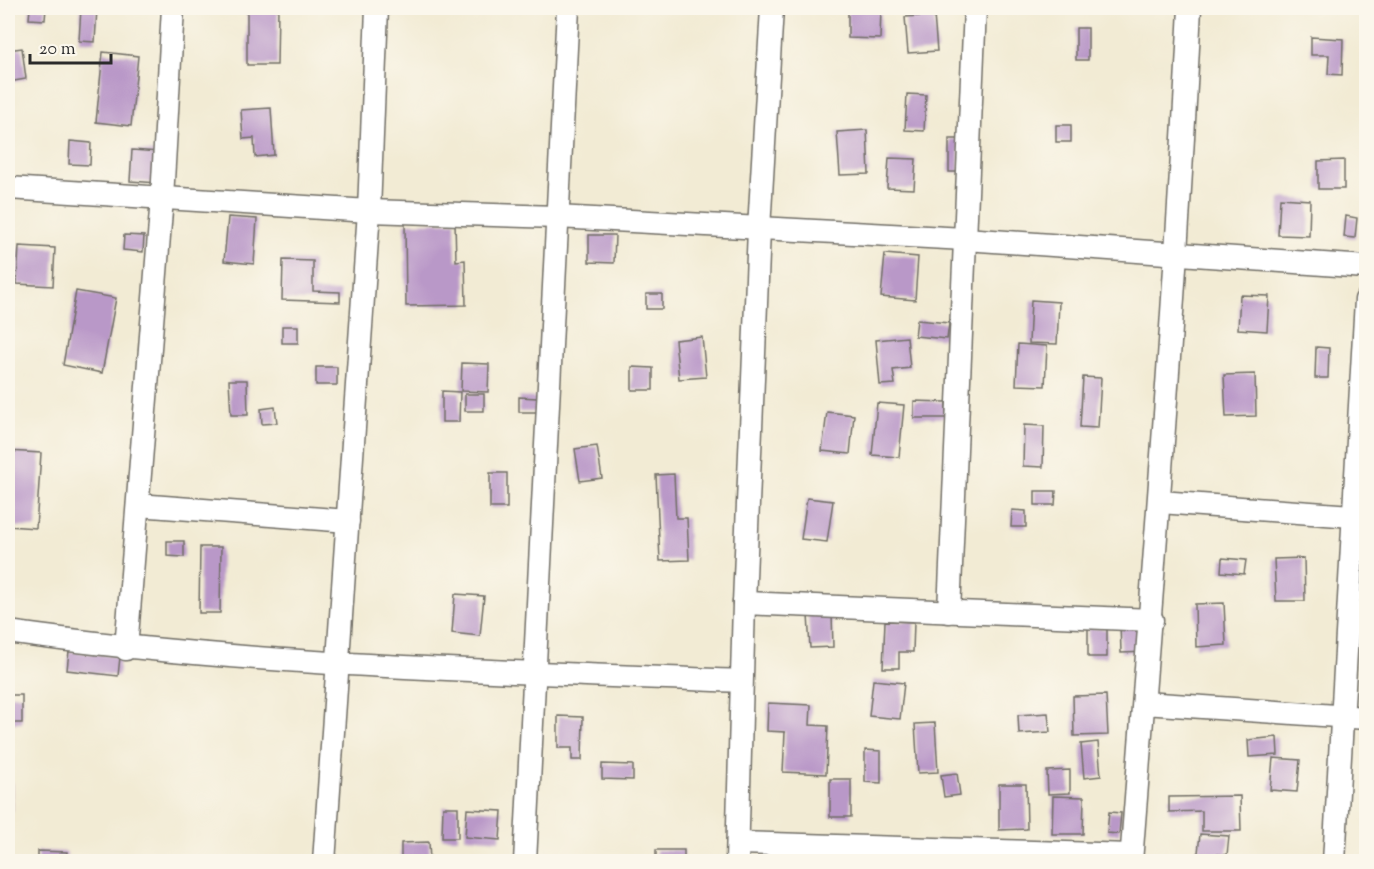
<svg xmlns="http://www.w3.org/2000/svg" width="1374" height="869" font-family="'Sorts Mill Goudy',serif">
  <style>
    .building { fill: #b998c8 }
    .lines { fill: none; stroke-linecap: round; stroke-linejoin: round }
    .street-casing { stroke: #716e66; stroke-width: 25 }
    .street { stroke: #fff; stroke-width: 22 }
  </style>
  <rect width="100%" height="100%" fill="#fbf7ec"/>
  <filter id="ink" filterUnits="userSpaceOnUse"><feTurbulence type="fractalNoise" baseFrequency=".0167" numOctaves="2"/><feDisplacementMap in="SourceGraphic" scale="12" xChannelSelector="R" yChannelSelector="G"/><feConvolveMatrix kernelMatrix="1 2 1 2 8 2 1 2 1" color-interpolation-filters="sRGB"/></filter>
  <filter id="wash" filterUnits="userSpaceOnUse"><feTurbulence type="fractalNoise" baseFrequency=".008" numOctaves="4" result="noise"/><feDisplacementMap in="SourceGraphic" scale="24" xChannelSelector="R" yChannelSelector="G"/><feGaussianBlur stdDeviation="1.35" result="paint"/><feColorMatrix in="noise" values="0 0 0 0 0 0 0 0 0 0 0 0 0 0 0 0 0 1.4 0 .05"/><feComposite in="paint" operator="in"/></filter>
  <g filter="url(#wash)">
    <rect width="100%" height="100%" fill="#f2ebd4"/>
    <g id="blocks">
      <!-- building -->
      <g class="building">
        <polygon points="30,8 46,8 45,20 29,19"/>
        <polygon points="81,8 97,8 95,42 79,41"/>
        <polygon points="205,8 278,8 277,65 247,65 247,12 205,12"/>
        <polygon points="848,8 881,8 880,39 848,38"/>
        <polygon points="934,15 937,51 908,53 905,17"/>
        <rect x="1076" y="28" width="12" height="32"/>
        <polygon points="1311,37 1343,39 1342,75 1328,74 1329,55 1311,55"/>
        <polygon points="22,48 26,79 8,82 8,50"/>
        <polygon points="103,52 138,56 131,126 96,122"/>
        <polygon points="907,94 926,95 924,131 905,130"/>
        <polygon points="271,108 274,155 255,157 254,138 243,139 241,110"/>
        <rect x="1056" y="125" width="15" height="17"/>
        <polygon points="867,130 869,174 840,175 837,132"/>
        <rect x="949" y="139" width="10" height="33"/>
        <polygon points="70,141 91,143 90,165 69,164"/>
        <polygon points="132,150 159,152 158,183 130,181"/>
        <polygon points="889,158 916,159 914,189 887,188"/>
        <polygon points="1344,160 1344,189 1318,189 1318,161"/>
        <polygon points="1280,198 1310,200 1309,236 1278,235"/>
        <polygon points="1346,216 1357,218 1355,238 1344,237"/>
        <polygon points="228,217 257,219 254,264 224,261"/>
        <polygon points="455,222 456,261 465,260 466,305 406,306 405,223"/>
        <polygon points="124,235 144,236 143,252 123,250"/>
        <polygon points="589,235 615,235 614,263 589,262"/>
        <polygon points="19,246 55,248 53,286 17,284"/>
        <polygon points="885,254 918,257 915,300 881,297"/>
        <polygon points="283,260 313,261 313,291 340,292 340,302 282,300"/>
        <polygon points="76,291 116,298 102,373 63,365"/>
        <rect x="646" y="294" width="16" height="15"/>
        <polygon points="1240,295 1269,296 1267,331 1238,329"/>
        <polygon points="1031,300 1059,302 1057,344 1029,343"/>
        <polygon points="917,320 949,323 947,339 915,336"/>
        <rect x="282" y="326" width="16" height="17"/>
        <polygon points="702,337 706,377 679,379 675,340"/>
        <polygon points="907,337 910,368 893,370 895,384 880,385 876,340"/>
        <polygon points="1018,344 1047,346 1045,386 1016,385"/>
        <polygon points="1316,347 1329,348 1328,378 1315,378"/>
        <polygon points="462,363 489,364 488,392 461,391"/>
        <rect x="316" y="367" width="21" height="18"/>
        <polygon points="632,367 653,368 653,390 632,390"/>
        <polygon points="1255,374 1256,416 1226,417 1224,375"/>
        <polygon points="1083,377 1101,378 1098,428 1080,427"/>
        <polygon points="229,380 247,380 248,415 231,415"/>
        <polygon points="442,391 460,392 459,422 442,422"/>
        <rect x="465" y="394" width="19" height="17"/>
        <polygon points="519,397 537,398 537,412 519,412"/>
        <polygon points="914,401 946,402 946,418 914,418"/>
        <polygon points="877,403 904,405 899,457 872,455"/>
        <polygon points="275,407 277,423 262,424 261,409"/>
        <polygon points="827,412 854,415 850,454 822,451"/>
        <polygon points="1024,425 1044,426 1043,467 1023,466"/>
        <polygon points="597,446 602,478 580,481 575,449"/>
        <polygon points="8,451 41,453 36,528 8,526"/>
        <rect x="490" y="473" width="17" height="35"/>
        <polygon points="674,474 676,518 687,518 689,560 660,561 656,475"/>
        <polygon points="1035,491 1056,491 1055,505 1035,505"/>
        <polygon points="807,498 833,501 827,542 801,539"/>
        <polygon points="1012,510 1026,511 1026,527 1011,527"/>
        <polygon points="167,541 184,541 184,557 167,556"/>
        <polygon points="200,547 221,547 220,613 199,613"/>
        <polygon points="1222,558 1246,560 1244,574 1221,572"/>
        <polygon points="1304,558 1305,601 1276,601 1274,559"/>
        <polygon points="455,594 484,596 480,636 452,633"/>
        <polygon points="1224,603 1226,645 1196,647 1195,604"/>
        <polygon points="832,614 833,647 810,648 808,615"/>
        <polygon points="885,621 914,622 913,652 899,652 899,668 883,668"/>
        <polygon points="1146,621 1147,652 1121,653 1120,622"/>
        <polygon points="1088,628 1107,629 1107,657 1088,657"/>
        <polygon points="69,651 120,657 118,676 67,670"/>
        <polygon points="873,680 904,683 900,719 869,716"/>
        <rect x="8" y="695" width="14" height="28"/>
        <polygon points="1106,695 1108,735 1074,736 1073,696"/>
        <polygon points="768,703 811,705 810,725 828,726 826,774 783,772 785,732 767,731"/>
        <polygon points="1048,713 1050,732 1019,734 1018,715"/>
        <polygon points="558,716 583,717 582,760 572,760 572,748 558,748"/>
        <polygon points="935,723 938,772 918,773 915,724"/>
        <polygon points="1277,737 1278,755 1249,757 1248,740"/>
        <polygon points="1098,742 1101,776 1084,778 1081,744"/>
        <polygon points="865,750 881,751 881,783 865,782"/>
        <polygon points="1273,758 1300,760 1297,792 1270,790"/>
        <polygon points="602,764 633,765 633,780 602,779"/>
        <polygon points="1070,770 1070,793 1048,794 1047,771"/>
        <polygon points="957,773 960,795 944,797 941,775"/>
        <rect x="830" y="779" width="21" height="38"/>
        <rect x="8" y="782" width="4" height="29"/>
        <polygon points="999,784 1026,784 1027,829 999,830"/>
        <polygon points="1053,796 1084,797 1083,834 1052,834"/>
        <polygon points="1240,796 1241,831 1202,831 1202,811 1169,812 1169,797"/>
        <polygon points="443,807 458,807 458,838 442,838"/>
        <polygon points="467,809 502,811 500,840 465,837"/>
        <polygon points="1109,812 1121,813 1119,834 1107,833"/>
        <polygon points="1200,834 1229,836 1227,855 1213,854 1213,862 1197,862"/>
        <polygon points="429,842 430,862 401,862 401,843"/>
        <rect x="656" y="850" width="28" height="12"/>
        <polygon points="38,851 67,852 66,862 38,862"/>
      </g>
    </g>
  </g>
  <g filter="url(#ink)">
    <use href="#blocks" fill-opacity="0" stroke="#716e66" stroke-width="1.5"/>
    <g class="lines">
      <!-- street casing -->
      <g class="street-casing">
        <g id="street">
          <polyline points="8,188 369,211 557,217 965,239 1366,267"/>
          <polyline points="1160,502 1366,517"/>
          <polyline points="138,505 348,521"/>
          <polyline points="744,603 1152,620"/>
          <polyline points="949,612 975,8"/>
          <path d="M8,632C250,666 496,671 741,681"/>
          <polyline points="126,649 162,198 173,8"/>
          <polyline points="1144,703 1366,718"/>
          <polyline points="739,843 1131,855"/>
          <polyline points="324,862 369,211 377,8"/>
          <polyline points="525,862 568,8"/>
          <polyline points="737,862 744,603 759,229 772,8"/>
          <path d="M1131,862C1153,577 1176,293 1190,8"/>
          <polyline points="1334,862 1366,300"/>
        </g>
      </g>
      <!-- street -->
      <use href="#street" class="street"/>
    </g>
  </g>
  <!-- margin -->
  <rect width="1374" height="869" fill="none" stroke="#fbf7ec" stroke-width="30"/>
  <!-- scale -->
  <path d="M30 54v9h81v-9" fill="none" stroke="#2b2b2b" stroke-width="3"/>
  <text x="39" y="54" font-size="18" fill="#2b2b2b" stroke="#fbf7ec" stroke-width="4.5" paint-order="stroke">20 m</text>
</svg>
